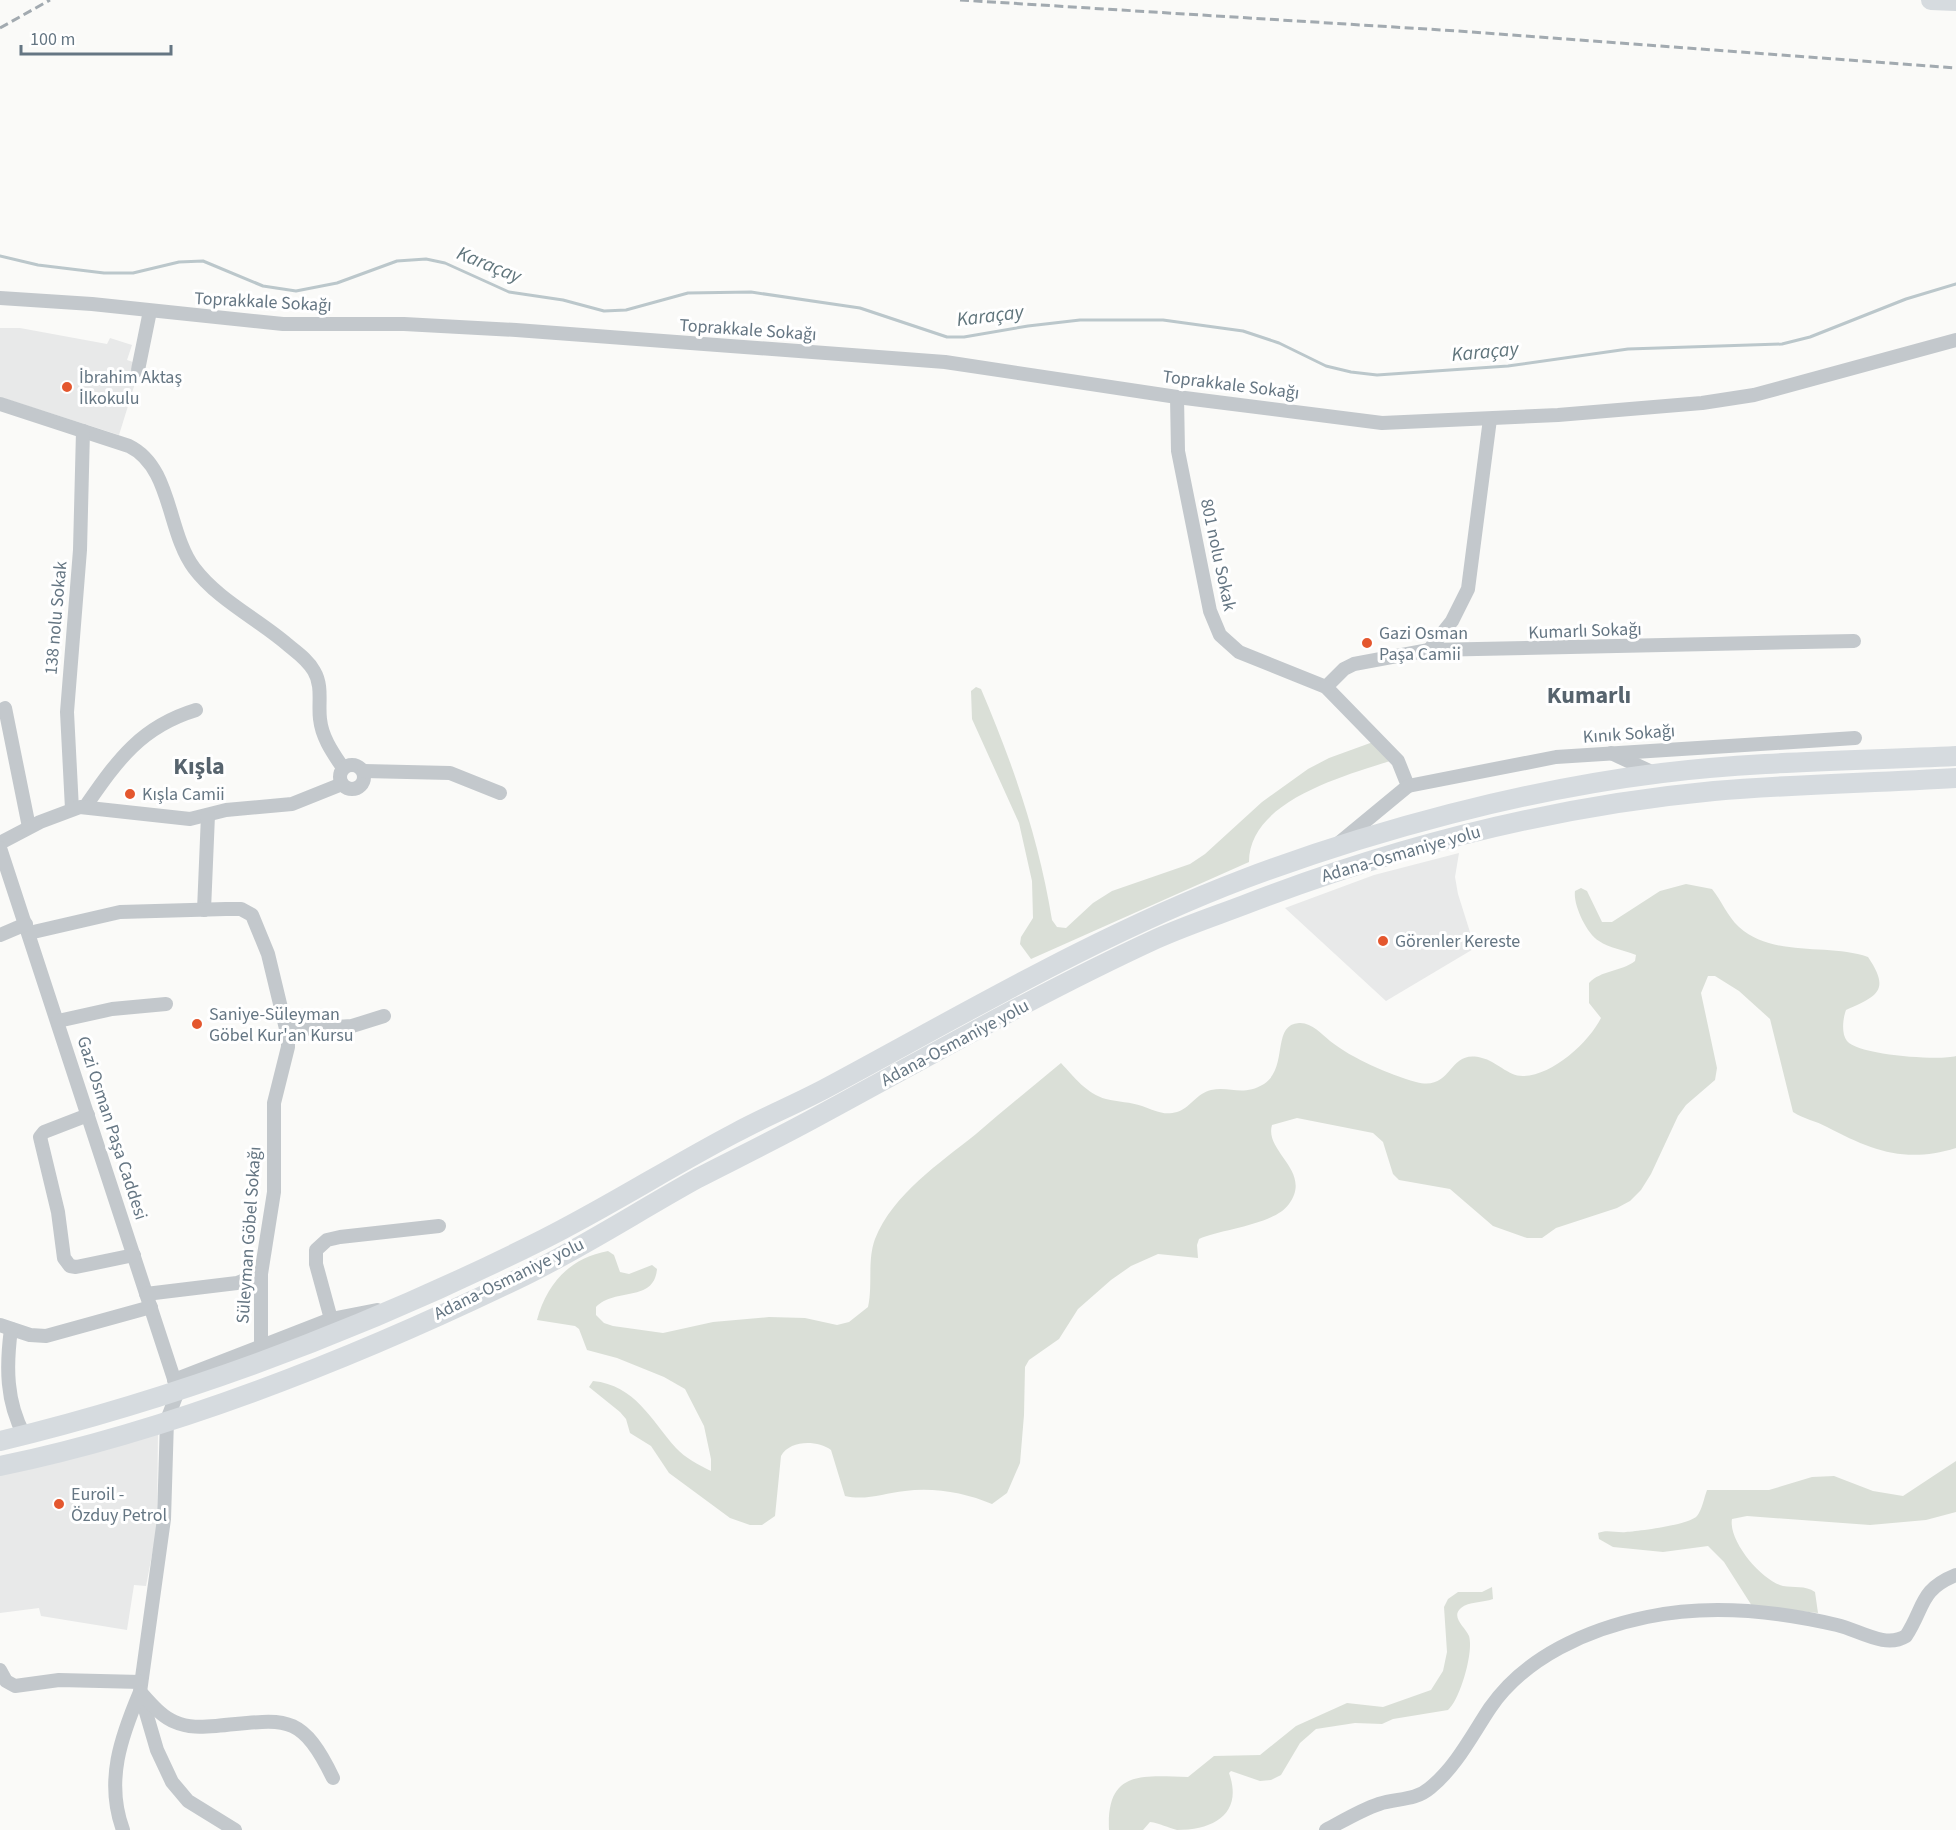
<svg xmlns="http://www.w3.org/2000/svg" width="1956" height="1830" font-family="'Source Sans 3',sans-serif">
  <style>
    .built { fill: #e8e9e9 }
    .green { fill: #dadfd7 }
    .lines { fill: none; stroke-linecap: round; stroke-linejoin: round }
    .stream { stroke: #bbc7cb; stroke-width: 3 }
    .minor { stroke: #c3c8cc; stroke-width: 14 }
    .highway { stroke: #d6dbdf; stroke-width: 20 }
    .rail { stroke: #a2aab0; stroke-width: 3; stroke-dasharray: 9 4.5; stroke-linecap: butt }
    .poi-dot { fill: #e4572e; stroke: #fff; stroke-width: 2 }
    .labels { text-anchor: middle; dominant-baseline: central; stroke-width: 6; stroke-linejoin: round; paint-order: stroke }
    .street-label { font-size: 18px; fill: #657683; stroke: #fff }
    .poi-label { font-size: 18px; fill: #657683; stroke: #fff; text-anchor: start }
    .water-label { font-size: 20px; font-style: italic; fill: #60757c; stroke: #fff }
    .district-label { font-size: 24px; font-weight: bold; fill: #57646e; stroke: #fff }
  </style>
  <rect width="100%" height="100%" fill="#fafaf8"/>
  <!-- built -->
  <g class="built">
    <polygon points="0,328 20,328 107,344 110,338 132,345 127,360 133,362 130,374 137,377 119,435 0,397"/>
    <polygon points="1459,853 1455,877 1458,894 1475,948 1386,1001 1285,908 1374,875"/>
    <polygon points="158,1431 157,1529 146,1586 134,1585 127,1630 41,1616 39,1608 0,1613 0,1472"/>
  </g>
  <!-- green -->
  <g class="green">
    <path d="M976,687L981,689C1013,764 1039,839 1052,920L1057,927L1066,928L1093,903L1112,891L1190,864L1205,854L1262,802L1308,769L1329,758L1373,742L1390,761C1344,776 1249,801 1249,862L1031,959L1020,944L1021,937L1033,918L1032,881L1019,823L972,719L971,691Z"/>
    <path d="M1686,884L1712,889C1722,901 1727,916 1739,927C1773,958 1829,943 1868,957C1891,991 1877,996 1846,1010C1843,1018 1841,1034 1847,1041C1858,1055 1939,1061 1956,1056V1148C1905,1164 1871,1150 1827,1127C1816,1121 1804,1119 1793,1112L1770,1019L1739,991L1715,976H1708L1701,993L1717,1068L1715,1080L1686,1105L1678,1116L1651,1174L1641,1190L1630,1201L1617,1208L1556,1228L1542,1238H1527L1493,1226L1450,1189L1399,1180L1393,1174L1383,1142L1373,1133L1297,1118L1272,1125C1264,1152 1313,1171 1289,1204C1274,1225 1222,1229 1199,1239L1197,1245L1198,1258L1158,1254L1131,1266L1111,1280L1078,1309L1059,1339L1029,1360L1025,1367L1024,1415L1020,1463L1007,1493L992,1504C966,1493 934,1487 905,1491C884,1493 866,1501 845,1496L831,1450C817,1440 790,1440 781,1456L775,1516L762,1525H750L730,1518L669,1473L651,1446L630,1433L626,1419L620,1412L589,1387L593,1381C635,1385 651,1420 676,1448C685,1458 699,1465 711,1471V1459L704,1426L685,1389L664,1377L617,1358L587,1350L579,1329L575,1326L537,1320C547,1283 570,1258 608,1251L614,1255L620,1272L629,1274L652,1265L657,1269C654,1303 616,1287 596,1307V1315L604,1323L613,1326L663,1333L713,1322L769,1317L805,1318L837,1325L849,1322L868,1307C873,1285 867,1261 875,1239C893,1194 940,1163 976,1134C1004,1110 1032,1087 1061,1063C1074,1077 1087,1094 1106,1099C1118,1102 1131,1102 1142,1106C1154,1110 1163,1116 1177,1112C1189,1109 1197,1093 1211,1090C1231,1086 1242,1097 1264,1084C1289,1067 1271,1025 1299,1023C1311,1022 1322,1034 1330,1041C1353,1059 1388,1074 1416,1082C1454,1092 1447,1048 1482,1058C1496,1061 1509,1077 1524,1076C1553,1075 1589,1042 1601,1018L1589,1003V983C1601,970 1621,972 1635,961L1636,955C1624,950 1609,948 1599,941C1586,933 1573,904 1575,891L1581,888L1587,891L1602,922H1612L1660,891Z"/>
    <path d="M1956,1461V1512L1926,1520L1870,1525L1747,1516L1732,1519C1728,1541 1762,1581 1783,1586C1794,1588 1805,1585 1815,1592L1818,1613L1752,1606L1724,1562L1708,1546L1663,1552L1613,1547L1599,1539L1598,1533C1607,1529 1616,1533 1626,1532C1639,1531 1689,1525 1697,1516C1702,1510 1704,1498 1707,1490H1769L1812,1477L1834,1476L1873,1491L1903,1496Z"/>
    <path d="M1492,1587L1493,1599C1483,1603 1469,1601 1461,1608C1450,1617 1466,1628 1469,1636C1474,1652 1460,1700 1448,1710L1393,1719L1382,1724L1355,1723L1316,1729L1300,1743L1281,1775L1271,1780L1260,1781L1231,1771L1229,1773C1243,1812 1216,1830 1177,1830C1168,1828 1160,1823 1150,1822L1143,1830H1109C1106,1769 1143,1776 1188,1777L1214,1756L1260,1755L1296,1726L1347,1703L1383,1707L1431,1690L1443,1671L1447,1652L1444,1607L1448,1599L1458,1592H1482Z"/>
  </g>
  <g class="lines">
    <!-- stream -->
    <polyline class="stream" points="0,256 38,265 104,273 133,273 179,262 203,261 263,286 296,291 337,283 397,261 426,259 445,263 509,292 563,300 604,311 626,310 688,293 751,292 860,308 947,337 964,337 1028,326 1080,320 1163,320 1243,331 1279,343 1326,366 1351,372 1377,375 1508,366 1628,349 1782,344 1810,337 1906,299 1956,284"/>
    <!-- minor -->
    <g class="minor">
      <polyline points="0,298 92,304 283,324 404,324 516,330 945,362 1177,397 1382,423 1558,415 1702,403 1754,395 1956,340"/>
      <polyline points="138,370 150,311"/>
      <polyline points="1177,397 1178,451 1210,611 1220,635 1239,652 1326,687 1398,761 1408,786 1339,843"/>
      <path d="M0,404L129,446C172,467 167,532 194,568C218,600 258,619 288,645C298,653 308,660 314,671C323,686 318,703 320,719C322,738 333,753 343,768"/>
      <polyline points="1429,650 1452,621 1468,589 1490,419"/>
      <polyline points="1326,687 1344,669 1354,664 1429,650 1854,641"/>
      <polyline points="5,708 29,827"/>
      <polyline points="1611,753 1656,774"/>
      <circle cx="352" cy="777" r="12"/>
      <polyline points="364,771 450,773 500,793"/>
      <polyline points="1408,786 1556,757 1855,738"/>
      <path d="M85,807C117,761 140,727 196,710"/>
      <polyline points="72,809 67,712 80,550 83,431"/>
      <polyline points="0,843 40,822 80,807 190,819 226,810 292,804 342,784"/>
      <polyline points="0,848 178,1391 167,1420 164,1519 140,1692 157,1750 172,1782 188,1801 235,1830"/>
      <polyline points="204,910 208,815"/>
      <polyline points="29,933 120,912 226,909 241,909 252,915 268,954 288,1037 288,1047 274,1103 274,1192 261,1274 261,1361"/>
      <polyline points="0,935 26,924"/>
      <polyline points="58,1021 112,1009 166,1004"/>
      <polyline points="287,1030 352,1026 384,1016"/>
      <polyline points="88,1115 44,1132 40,1137 58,1212 64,1258 70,1266 76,1267 134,1255"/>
      <polyline points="146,1294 237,1283 261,1274"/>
      <polyline points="331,1319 316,1264 316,1250 327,1240 340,1237 439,1226"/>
      <polyline points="0,1325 30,1335 46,1336 151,1307"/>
      <path d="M11,1329C6,1367 6,1401 24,1435"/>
      <polyline points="174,1380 331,1319 377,1310"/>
      <polyline points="0,1670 6,1681 15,1686 59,1680 141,1682"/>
      <path d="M123,1830C105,1781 121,1737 140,1692C150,1702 161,1717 175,1722C188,1728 202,1727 216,1726C284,1720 300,1710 333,1778"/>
      <path d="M1326,1830C1343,1821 1361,1810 1379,1804C1397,1798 1415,1801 1430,1788C1456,1767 1472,1735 1490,1708C1525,1657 1588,1629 1647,1617C1708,1604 1777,1611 1837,1625C1859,1630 1885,1649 1906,1636C1925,1607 1919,1590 1956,1575"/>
    </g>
    <!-- highway -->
    <g class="highway">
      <polyline points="1931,0 1956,1"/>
      <path d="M0,1441C187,1396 370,1326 542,1240C608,1207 670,1167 735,1133C766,1116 799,1103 830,1086C966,1013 1099,934 1244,879C1374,830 1524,790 1662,773C1759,761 1858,761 1956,756"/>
      <path d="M0,1466C179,1429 359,1356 524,1276C583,1247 640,1210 698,1178C739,1157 780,1137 820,1115C931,1055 1041,992 1156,939C1185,926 1215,916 1244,905C1394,847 1554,806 1714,791C1794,784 1876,783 1956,778"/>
    </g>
    <!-- rail -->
    <g class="rail">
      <polyline points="960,0 1458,31 1956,68"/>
      <polyline points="0,28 50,0"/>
    </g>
  </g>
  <!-- markers -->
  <g class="poi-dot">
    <circle cx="67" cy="387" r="6"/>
    <circle cx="1367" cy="643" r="6"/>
    <circle cx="130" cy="794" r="6"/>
    <circle cx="1383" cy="941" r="6"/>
    <circle cx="197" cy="1024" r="6"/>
    <circle cx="59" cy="1504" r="6"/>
  </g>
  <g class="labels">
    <!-- street labels -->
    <g class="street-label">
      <text transform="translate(263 302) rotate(3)">Toprakkale Sokağı</text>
      <text transform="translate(748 330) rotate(4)">Toprakkale Sokağı</text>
      <text transform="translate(1231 385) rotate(7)">Toprakkale Sokağı</text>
      <text transform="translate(1218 555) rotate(78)">801 nolu Sokak</text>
      <text transform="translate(56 618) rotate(-85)">138 nolu Sokak</text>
      <text transform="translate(1585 631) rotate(-2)">Kumarlı Sokağı</text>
      <text transform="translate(1629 734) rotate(-4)">Kınık Sokağı</text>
      <text transform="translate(1401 854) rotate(-16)">Adana-Osmaniye yolu</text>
      <text transform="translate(955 1043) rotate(-28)">Adana-Osmaniye yolu</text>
      <text transform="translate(112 1128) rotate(72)">Gazi Osman Paşa Caddesi</text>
      <text transform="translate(249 1235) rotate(-86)">Süleyman Göbel Sokağı</text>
      <text transform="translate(509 1279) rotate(-26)">Adana-Osmaniye yolu</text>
    </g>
    <!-- poi labels -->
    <g class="poi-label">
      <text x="79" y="377">İbrahim Aktaş<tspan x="79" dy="21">İlkokulu</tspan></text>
      <text x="1379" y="633">Gazi Osman<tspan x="1379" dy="21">Paşa Camii</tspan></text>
      <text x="142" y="794">Kışla Camii</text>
      <text x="1395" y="941">Görenler Kereste</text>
      <text x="209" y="1014">Saniye-Süleyman<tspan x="209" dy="21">Göbel Kur'an Kursu</tspan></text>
      <text x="71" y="1494">Euroil -<tspan x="71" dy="21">Özduy Petrol</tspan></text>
    </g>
    <!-- water labels -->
    <g class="water-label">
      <text transform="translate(489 265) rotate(22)">Karaçay</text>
      <text transform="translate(990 316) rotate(-7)">Karaçay</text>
      <text transform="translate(1485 352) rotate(-5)">Karaçay</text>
    </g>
    <!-- district labels -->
    <g class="district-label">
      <text x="1589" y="695">Kumarlı</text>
      <text x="199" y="766">Kışla</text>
    </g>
  </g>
  <!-- scale -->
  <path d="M21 45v9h150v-9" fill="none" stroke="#657683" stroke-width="3"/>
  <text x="30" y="45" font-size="18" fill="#657683" stroke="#ffffff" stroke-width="4.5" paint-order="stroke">100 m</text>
</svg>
